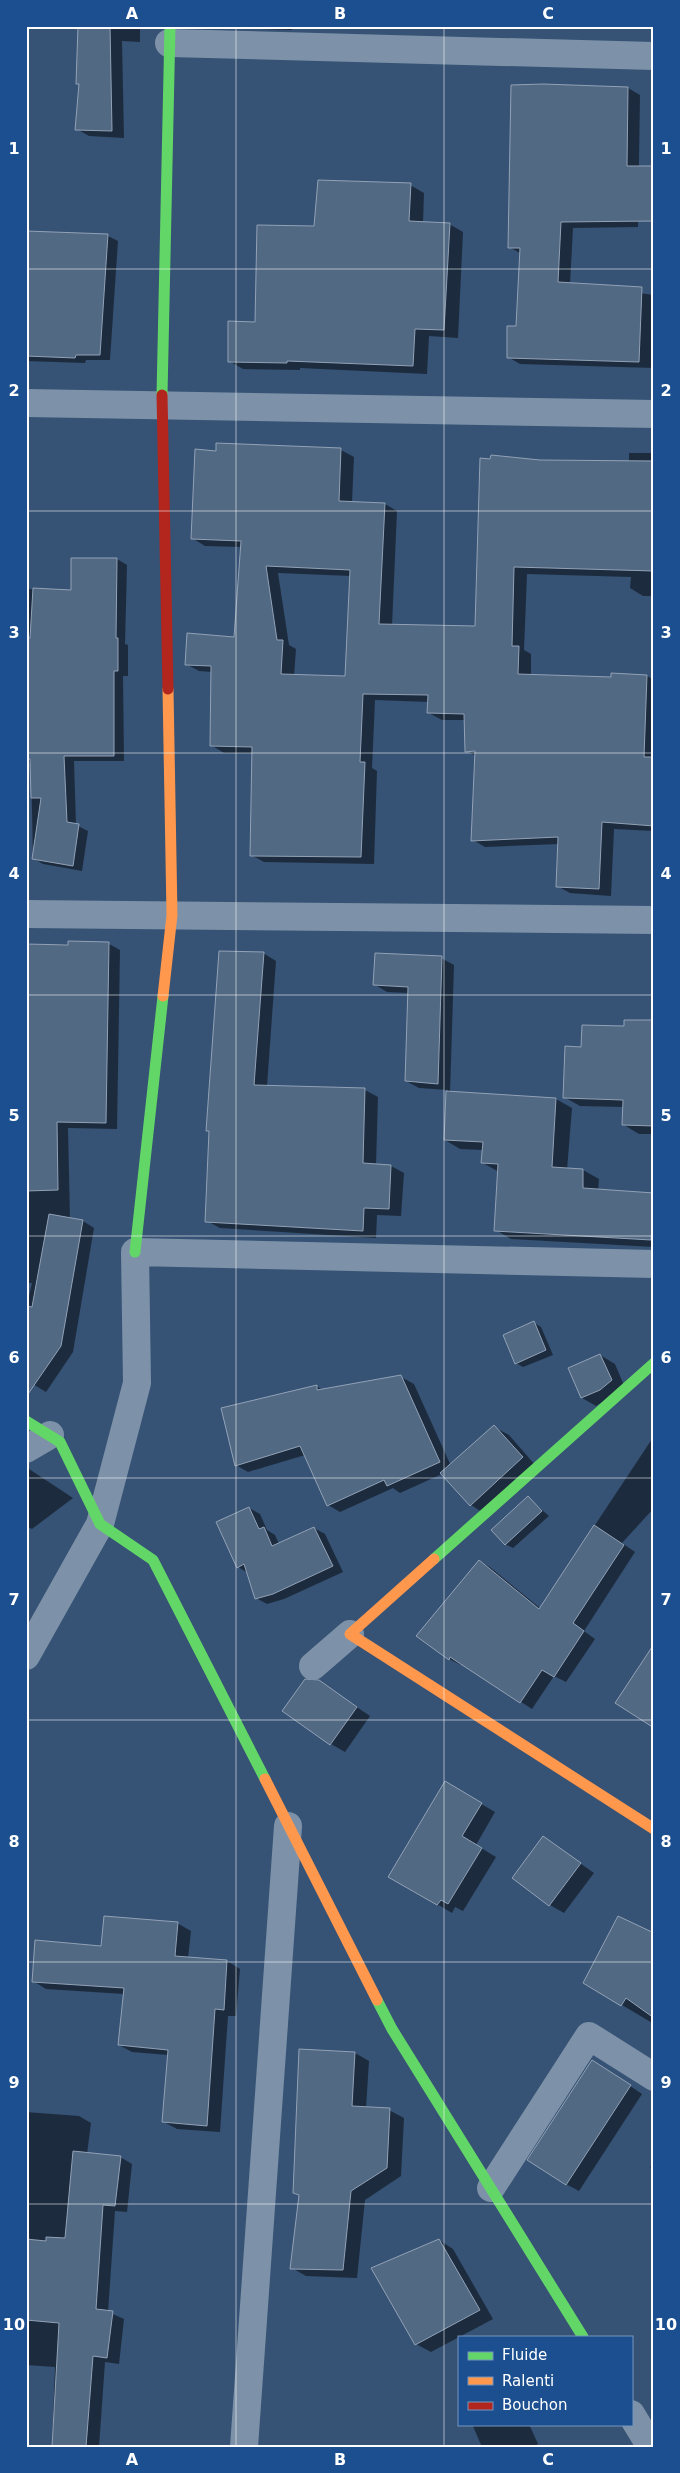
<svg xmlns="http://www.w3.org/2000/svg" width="680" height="2473" font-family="'DejaVu Sans',sans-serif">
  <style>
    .shadow { fill: #0007; fill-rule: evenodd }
    .building { fill: #526984; stroke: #92a2b6; fill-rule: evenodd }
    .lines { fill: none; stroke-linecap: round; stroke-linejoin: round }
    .street { stroke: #7d92a8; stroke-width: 28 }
    .fast { stroke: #63d668; stroke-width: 11 }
    .slow { stroke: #ff974d; stroke-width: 11 }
    .jam { stroke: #b3261e; stroke-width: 11 }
    .grid { fill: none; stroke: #fff; stroke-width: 1; stroke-opacity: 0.55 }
    .neatline { fill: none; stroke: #fff; stroke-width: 2 }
    .grid-label { font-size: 16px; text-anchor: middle; font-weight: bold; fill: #fff }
  </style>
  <rect width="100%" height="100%" fill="#365274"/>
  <!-- shadow -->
  <g class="shadow">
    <polygon points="79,26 140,26 140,42 122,41 124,138 89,136 77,129 80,85 78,84"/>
    <polygon points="231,26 292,26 292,30 235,28"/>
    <polygon points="512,86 628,88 640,95 638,227 573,228 570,284 654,295 654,368 520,364 508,357 517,327 520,253 509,247"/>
    <polygon points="410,185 424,193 423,223 449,224 463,232 458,338 429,336 427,374 300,368 300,370 243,369 229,361 256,323 315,228"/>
    <polygon points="26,233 108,236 118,241 110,360 86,360 85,363 26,361"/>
    <path d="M218,445L341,450L354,457L352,502L385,504L397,511L392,626L477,627L540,462H629V453H654V596H643L630,588L631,577L527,574L524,650L531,654V676L613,678L647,676L654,680V831L614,829L611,896L570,893L557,886L559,844L485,847L473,840L476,756L467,751L465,720H442L429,713V702L375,700L372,768L377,771L374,864L264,862L251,855L253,753H224L211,745L212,672L199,671L186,664L236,638L242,547L205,546L192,538ZM278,573L351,576L346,677L294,676L296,649L289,645Z"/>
    <polygon points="73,559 117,559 127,565 125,644 128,645 128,676 123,676 124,761 74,761 76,825 88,831 82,871 43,864 33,858 31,763 26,763 26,589 72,591"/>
    <polygon points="109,944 120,950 117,1129 68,1128 70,1219 83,1221 94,1228 73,1352 46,1392 26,1380 26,1309 32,1283 26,1283 26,945"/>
    <polygon points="263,953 276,961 267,1086 365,1090 378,1097 376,1165 391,1166 404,1173 401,1216 377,1215 376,1238 220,1228 207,1221"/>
    <polygon points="441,958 454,965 450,1093 556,1099 572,1108 567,1170 583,1170 599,1179 598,1191 654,1194 654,1247 511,1239 496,1230 499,1172 483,1163 483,1150 460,1149 445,1140 448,1090 419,1088 406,1081 409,993 387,992 374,984"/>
    <polygon points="642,1020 654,1021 654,1134 639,1134 624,1125 624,1107 580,1106 564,1097 582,1048 641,1028"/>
    <polygon points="534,1323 541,1327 553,1355 523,1367 516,1363"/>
    <polygon points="600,1355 615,1364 625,1388 596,1406 582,1398"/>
    <polygon points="401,1377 414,1384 451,1466 494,1427 509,1435 536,1466 485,1514 471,1505 442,1474 400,1493 393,1488 340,1512 328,1505 305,1455 248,1472 236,1465 316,1386 323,1390"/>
    <polygon points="654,1436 654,1508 622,1543 635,1552 584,1631 595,1639 566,1682 554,1676 532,1709 462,1664 461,1665 449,1659 480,1561 491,1568 540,1608"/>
    <polygon points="26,1467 73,1498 32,1529 26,1526"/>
    <polygon points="528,1498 549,1516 513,1548 505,1544"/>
    <polygon points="249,1508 260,1514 267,1530 275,1535 279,1544 314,1528 325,1534 343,1572 284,1599 267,1604 256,1598 248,1573 238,1567"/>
    <polygon points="318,1681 370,1716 345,1752 331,1744"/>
    <polygon points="445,1783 495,1812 476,1845 496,1857 463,1911 455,1907 452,1913 390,1876"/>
    <polygon points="544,1838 594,1873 564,1913 550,1905"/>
    <polygon points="177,1923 191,1931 188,1958 227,1961 240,1969 236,2016 228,2016 220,2132 177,2129 164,2122 168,2055 132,2052 119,2045 124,1994 46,1989 33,1981 102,1947"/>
    <polygon points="654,1935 654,2024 585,1983"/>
    <polygon points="355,2053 369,2061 366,2108 389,2110 404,2118 401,2176 365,2200 357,2278 306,2276 292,2268 300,2196 294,2193"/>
    <polygon points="605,2069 642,2094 579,2191 566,2184"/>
    <polygon points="26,2112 79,2116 91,2123 87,2154 120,2157 132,2164 127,2212 115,2211 108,2312 124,2319 119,2364 105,2362 99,2447 52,2447 55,2367 26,2365"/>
    <polygon points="654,2165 654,2172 650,2167"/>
    <polygon points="439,2240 453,2249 493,2319 431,2352 416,2344"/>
    <polygon points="472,2424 529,2424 538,2444 533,2447 482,2447"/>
  </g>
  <!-- building -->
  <g class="building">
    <polygon points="78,26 110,26 112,131 75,130 79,84 76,84"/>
    <polygon points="543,84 628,87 627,166 654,166 654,221 561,222 558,282 642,287 639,362 507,358 507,326 516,326 520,248 508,248 511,85"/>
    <polygon points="318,180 411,183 409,221 450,223 444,330 415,329 413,366 287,361 287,363 228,362 228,321 255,322 257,225 314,226"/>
    <polygon points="26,231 108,234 100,355 76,355 75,358 26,356"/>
    <path d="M216,443L341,448L339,501L385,503L379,624L475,626L480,458L490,459L491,455L540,460L654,461V571L514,567L512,646H519L518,674L611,677V673L647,675L644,757H654V826L602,822L599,889L556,887L558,837L471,841L475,751L465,752L464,714L427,713L428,695L363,694L360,762H365L361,857L250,856L252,747L210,746L211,666L185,665L187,633L234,637L241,541L191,539L195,449L216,451ZM266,566L350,570L345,676L281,674L283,640H277Z"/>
    <polygon points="71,558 117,558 116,638 118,638 118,671 114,671 114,756 64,756 67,822 79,824 73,866 32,859 41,798 31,798 30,759 26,759 26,638 30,638 33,588 71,590"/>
    <polygon points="68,941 109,942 106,1123 57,1122 58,1190 26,1191 26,944 68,945"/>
    <polygon points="219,951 264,952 254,1085 365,1088 363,1163 391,1165 389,1209 364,1208 363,1231 205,1222 209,1131 206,1131"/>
    <polygon points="375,953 442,956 438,1084 405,1081 408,987 373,985"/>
    <polygon points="624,1020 654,1020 654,1126 622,1125 623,1100 563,1098 565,1046 581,1047 582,1025 624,1026"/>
    <polygon points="446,1091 556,1098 552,1167 583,1169 583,1188 654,1193 651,1240 494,1231 498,1164 481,1163 483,1142 444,1140"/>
    <polygon points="49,1214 83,1220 61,1346 26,1397 26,1306 32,1307"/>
    <polygon points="534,1321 546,1350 515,1364 503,1335"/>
    <polygon points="600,1354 612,1380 600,1390 581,1398 568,1368"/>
    <polygon points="401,1375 440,1462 387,1486 384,1480 327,1506 300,1446 235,1466 221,1408 317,1385 317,1390"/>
    <polygon points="494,1425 523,1457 470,1506 440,1473"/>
    <polygon points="528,1496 542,1511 505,1545 491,1530"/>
    <polygon points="249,1507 259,1529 264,1527 272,1546 314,1527 333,1566 273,1594 255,1599 244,1564 237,1568 216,1522"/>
    <polygon points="594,1525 624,1545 573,1623 584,1631 554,1677 542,1670 520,1703 450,1657 449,1660 416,1636 479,1560 539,1609"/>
    <polygon points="654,1644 654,1728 615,1703"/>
    <polygon points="305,1679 319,1680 357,1707 330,1745 282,1711"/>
    <polygon points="445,1781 482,1803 462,1836 482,1848 448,1904 441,1900 437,1905 388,1877"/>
    <polygon points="543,1836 581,1863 549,1906 512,1878"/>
    <polygon points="104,1916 178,1922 175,1956 227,1960 224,2010 215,2009 207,2126 162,2122 168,2050 118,2045 124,1988 32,1982 35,1940 101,1946"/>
    <polygon points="618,1916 654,1933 654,2018 626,1998 621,2006 583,1983"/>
    <polygon points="299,2049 355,2052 352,2106 390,2108 387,2168 351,2191 343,2270 290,2269 299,2195 293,2193"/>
    <polygon points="592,2060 631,2085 566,2185 527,2160"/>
    <polygon points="73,2151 121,2156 115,2206 103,2205 96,2309 113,2311 107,2358 93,2356 86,2447 52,2447 59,2323 26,2320 26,2239 46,2241 46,2237 65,2238"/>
    <polygon points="439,2239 480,2310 415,2345 371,2268"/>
  </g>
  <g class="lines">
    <!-- street -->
    <g class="street">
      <polyline points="169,43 654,56"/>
      <polyline points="26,403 654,414"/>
      <polyline points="26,914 654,920"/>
      <polyline points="26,1449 50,1435"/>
      <polyline points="26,1656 100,1524 137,1383 135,1252 654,1264"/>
      <polyline points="313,1666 350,1634"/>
      <polyline points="491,2188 589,2036 654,2077"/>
      <polyline points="631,2414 651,2447"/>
      <polyline points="244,2447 288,1826"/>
    </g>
    <!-- fast -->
    <g class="fast">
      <polyline points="162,395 170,26"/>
      <polyline points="135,1252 163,996"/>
      <polyline points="26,1421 60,1442 100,1524 153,1560 265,1779"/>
      <polyline points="434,1559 654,1363"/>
      <polyline points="377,2000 392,2029 583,2337"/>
    </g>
    <!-- slow -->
    <g class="slow">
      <polyline points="163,996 172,915 168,689"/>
      <polyline points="434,1559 350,1634 654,1829"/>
      <polyline points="265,1779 377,2000"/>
    </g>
    <!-- jam -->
    <polyline class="jam" points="162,395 168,689"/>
  </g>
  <!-- grid -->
  <path class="grid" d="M236,26V2447M444,26V2447M26,269H654M26,511H654M26,753H654M26,995H654M26,1236H654M26,1478H654M26,1720H654M26,1962H654M26,2204H654"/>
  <!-- border -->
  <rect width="680" height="2473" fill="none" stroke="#1b4f8f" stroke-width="55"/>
  <!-- legend -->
  <rect x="458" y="2336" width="175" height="90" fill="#1b4f8f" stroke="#7695bc"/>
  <rect x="468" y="2352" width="25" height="8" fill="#63d668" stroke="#7695bc"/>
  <text x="502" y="2360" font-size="15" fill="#ffffff">Fluide</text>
  <rect x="468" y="2377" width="25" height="8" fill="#ff974d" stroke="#7695bc"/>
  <text x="502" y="2386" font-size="15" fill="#ffffff">Ralenti</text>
  <rect x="468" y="2402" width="25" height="8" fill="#b3261e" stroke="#7695bc"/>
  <text x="502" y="2410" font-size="15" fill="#ffffff">Bouchon</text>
  <rect x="28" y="28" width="624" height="2418" class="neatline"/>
  <g class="grid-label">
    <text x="132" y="19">A</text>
    <text x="340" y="19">B</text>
    <text x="548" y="19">C</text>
    <text x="14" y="154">1</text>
    <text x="666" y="154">1</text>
    <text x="14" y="396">2</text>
    <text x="666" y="396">2</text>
    <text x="14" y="638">3</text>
    <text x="666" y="638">3</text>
    <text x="14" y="879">4</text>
    <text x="666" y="879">4</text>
    <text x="14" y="1121">5</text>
    <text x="666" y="1121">5</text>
    <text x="14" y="1363">6</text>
    <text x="666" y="1363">6</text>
    <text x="14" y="1605">7</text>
    <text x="666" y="1605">7</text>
    <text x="14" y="1847">8</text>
    <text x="666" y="1847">8</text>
    <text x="14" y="2088">9</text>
    <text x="666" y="2088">9</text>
    <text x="14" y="2330">10</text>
    <text x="666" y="2330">10</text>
    <text x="132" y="2465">A</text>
    <text x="340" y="2465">B</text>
    <text x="548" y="2465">C</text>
  </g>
</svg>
